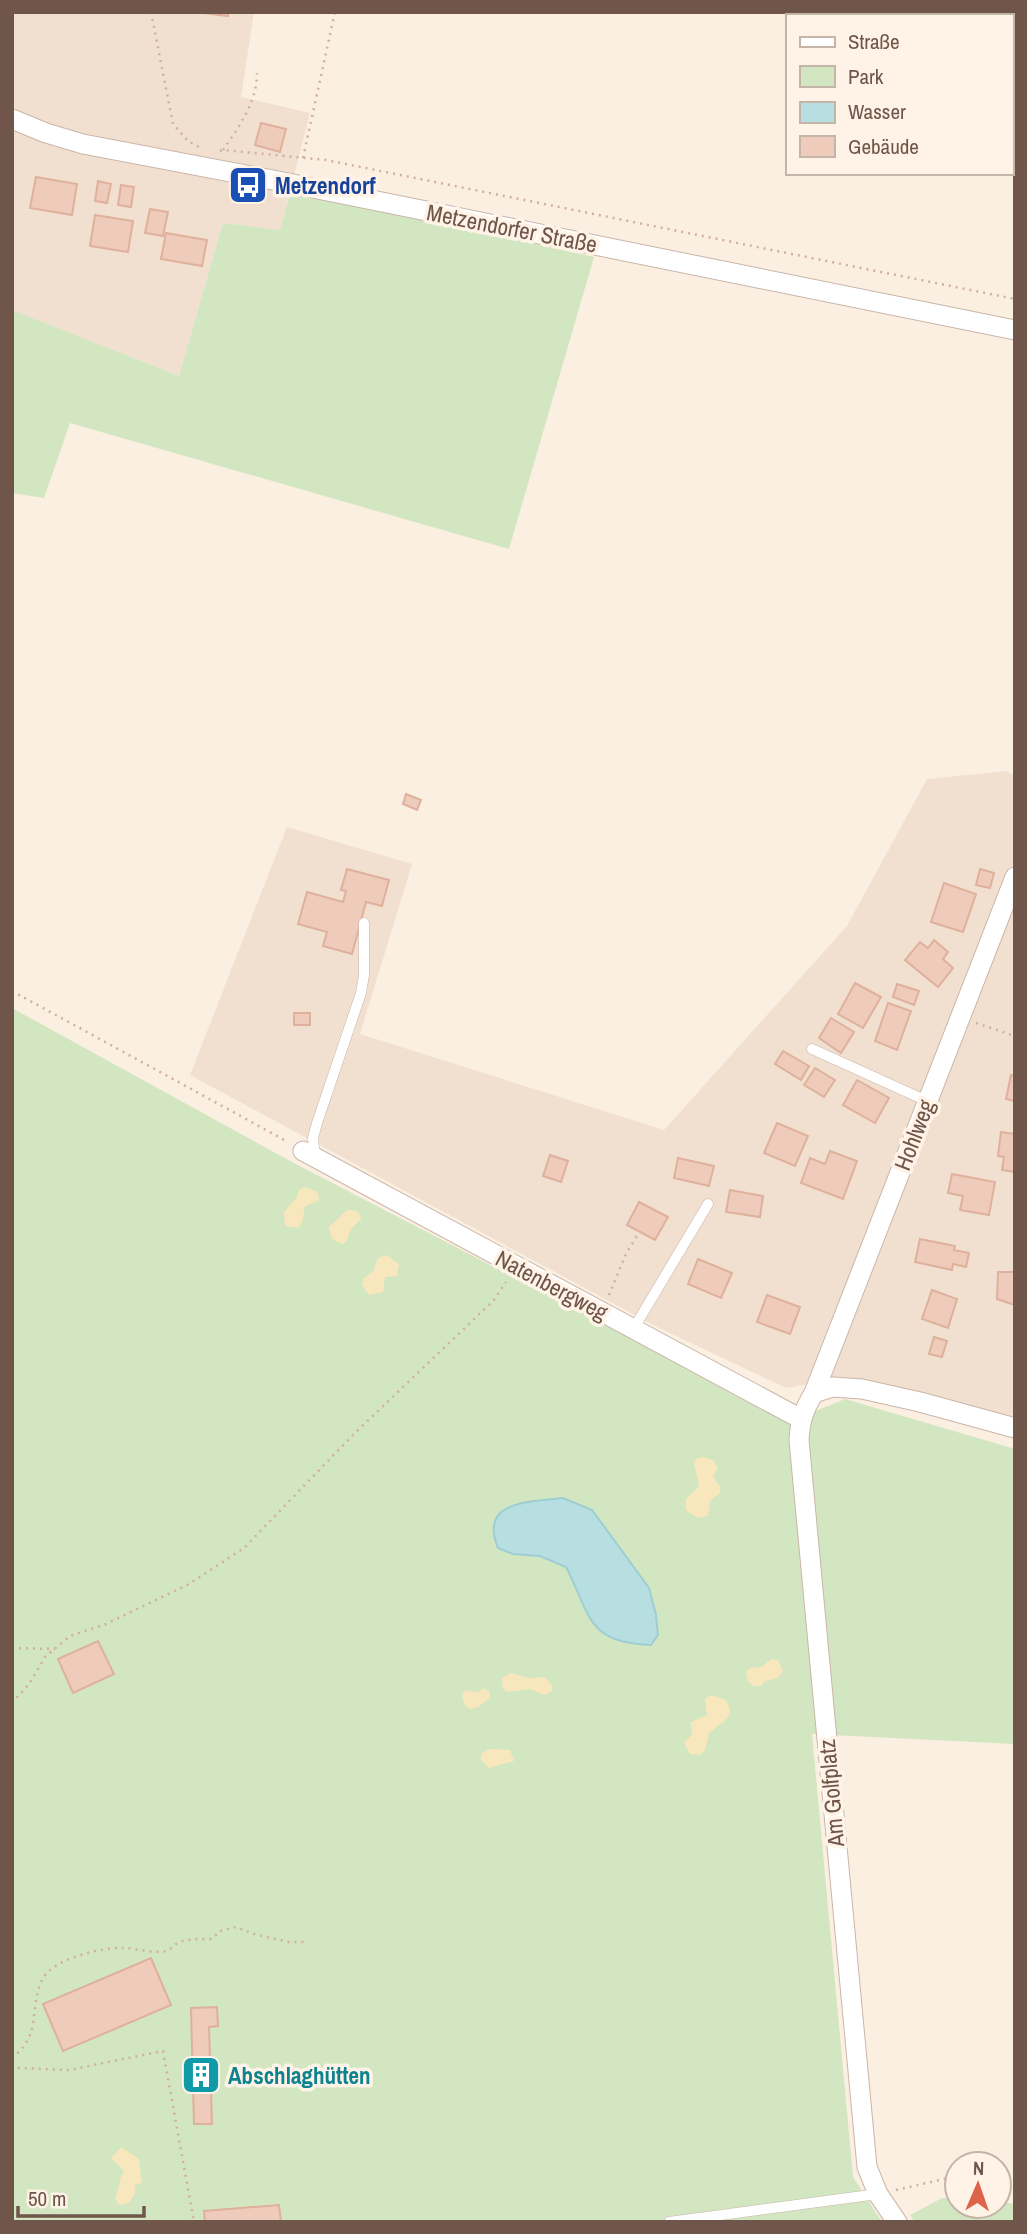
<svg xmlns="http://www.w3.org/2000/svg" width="1027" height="2234" font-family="'Archivo Narrow',sans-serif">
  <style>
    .residential { fill: #f1e0d0 }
    .green { fill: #d2e6c1 }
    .sand { fill: #f8e7bd }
    .water { fill: #b7dfe2; stroke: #9eced3; stroke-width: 2 }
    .building { fill: #eecbba; stroke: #dfb19c; stroke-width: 2 }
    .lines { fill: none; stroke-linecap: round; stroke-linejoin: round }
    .lane-casing { stroke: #cab6a9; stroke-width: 11 }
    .street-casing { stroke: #cab6a9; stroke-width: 21 }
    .path { stroke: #d2af9e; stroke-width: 2.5; stroke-dasharray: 2 5; stroke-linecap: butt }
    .lane { stroke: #fff; stroke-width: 10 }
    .street { stroke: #fff; stroke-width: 19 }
    .labels { text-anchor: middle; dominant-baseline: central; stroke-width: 7; stroke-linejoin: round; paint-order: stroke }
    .transit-label { font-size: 23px; font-weight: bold; fill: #164399; stroke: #fef3e6; text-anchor: start }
    .street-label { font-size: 23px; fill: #6f554a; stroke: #fef3e6 }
    .culture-label { font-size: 23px; font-weight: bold; fill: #0d838f; stroke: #fef3e6; text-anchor: start }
  </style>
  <rect width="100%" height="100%" fill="#faefe1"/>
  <!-- residential -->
  <g class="residential">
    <polygon points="12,12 254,12 241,97 310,113 280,230 223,223 179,376 12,310"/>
    <polygon points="1007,771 1015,777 1015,1422 835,1380 786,1388 655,1326 190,1075 287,827 412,864 360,1034 664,1130 847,926 927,779"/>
  </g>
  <!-- green -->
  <g class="green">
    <polygon points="291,189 594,257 509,549 70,423 44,498 12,493 12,310 179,376 223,223 280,230"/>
    <polygon points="12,1008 290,1161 791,1421 845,1399 1015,1449 1015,1744 812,1734 853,2177 882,2222 12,2222"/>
    <polygon points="942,2198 957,2199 957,2206 999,2206 999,2202 1015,2204 1015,2222 915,2222 910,2215"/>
  </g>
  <!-- sand -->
  <g class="sand">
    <polygon points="304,1187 316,1191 319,1197 318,1201 305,1206 302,1223 299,1228 285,1226 284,1212 297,1197 299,1190"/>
    <path d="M347,1210C356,1210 360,1211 361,1219L351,1229L347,1240L343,1244C332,1241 331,1238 329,1227Z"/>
    <path d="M386,1255L399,1264L397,1276L385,1277L383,1292L369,1295L362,1285L363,1279L374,1271C375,1263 377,1257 386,1255Z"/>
    <polygon points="703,1457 713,1460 718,1467 713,1477 720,1487 720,1493 710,1501 708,1516 697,1518 686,1510 686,1499 699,1486 694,1463 697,1458"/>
    <polygon points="772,1659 778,1660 783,1671 778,1678 765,1681 761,1686 754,1686 748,1681 746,1672 750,1668 761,1667"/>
    <polygon points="511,1673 529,1678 545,1677 552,1685 552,1691 544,1695 531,1689 507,1692 503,1688 502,1678"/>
    <polygon points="483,1688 490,1692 490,1698 478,1707 471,1709 465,1706 462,1696 463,1692 470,1690 473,1692 478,1692"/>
    <polygon points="711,1695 726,1700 730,1709 728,1718 709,1733 705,1750 700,1755 690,1754 684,1743 692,1734 691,1722 707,1715 705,1699"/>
    <polygon points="488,1749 510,1750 514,1761 489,1768 481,1760 481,1754"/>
    <path d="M121,2147L139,2159L142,2182L135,2186V2194L129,2203L119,2205L115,2198C120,2188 118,2180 124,2171L111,2158Z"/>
  </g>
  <!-- water -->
  <path class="water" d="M563,1498L592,1510L649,1588L656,1615L658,1635L651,1645C586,1643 591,1615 566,1567L540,1556L513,1554L498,1548C478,1500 531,1502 563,1498Z"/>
  <!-- building -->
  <g class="building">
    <polygon points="195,12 228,12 228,16"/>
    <polygon points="261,123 286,129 280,152 255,145"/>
    <polygon points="36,177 77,184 72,215 30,208"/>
    <polygon points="98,181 111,184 107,203 95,201"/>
    <polygon points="121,185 134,187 131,207 118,205"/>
    <polygon points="150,209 168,212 163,236 145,233"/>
    <polygon points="95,215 133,221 128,252 90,246"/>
    <polygon points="166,233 207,240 202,266 161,259"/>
    <polygon points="406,794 421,800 417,810 403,804"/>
    <polygon points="347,869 389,880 382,906 366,902 352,954 323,946 327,932 298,924 307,892 343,902 346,891 341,890"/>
    <polygon points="980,869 994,873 990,888 976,885"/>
    <polygon points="944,883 976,894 963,932 931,922"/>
    <polygon points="934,940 948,952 943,959 953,968 938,987 905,960 920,942 928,948"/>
    <polygon points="855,983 881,997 863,1028 838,1014"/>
    <polygon points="897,984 919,991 914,1005 893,997"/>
    <polygon points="888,1003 911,1011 897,1050 875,1041"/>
    <rect x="294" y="1013" width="16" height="12"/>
    <polygon points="831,1018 854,1032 841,1053 819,1038"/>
    <polygon points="783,1051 809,1066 801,1080 775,1064"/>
    <polygon points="815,1068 835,1080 824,1097 804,1085"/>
    <polygon points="1011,1075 1015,1076 1015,1101 1006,1099"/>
    <polygon points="857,1080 889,1098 875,1123 843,1105"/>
    <polygon points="777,1123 808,1136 795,1166 764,1153"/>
    <polygon points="1001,1132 1015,1134 1015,1172 1002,1170 1004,1157 998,1156"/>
    <polygon points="830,1151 857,1161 843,1199 801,1183 810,1158 825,1164"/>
    <polygon points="550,1155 568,1161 561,1182 543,1176"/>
    <polygon points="678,1158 714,1166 709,1186 674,1178"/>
    <polygon points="952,1174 995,1182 989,1215 960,1210 963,1196 948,1193"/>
    <polygon points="730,1190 763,1196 760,1217 726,1212"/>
    <polygon points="639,1202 668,1217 655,1240 627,1225"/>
    <polygon points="920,1239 955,1246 954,1250 969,1253 966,1267 953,1264 952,1270 915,1262"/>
    <polygon points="698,1259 732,1273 721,1298 688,1284"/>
    <polygon points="998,1272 1015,1272 1015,1305 997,1299"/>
    <polygon points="932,1290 957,1299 948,1328 922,1319"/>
    <polygon points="767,1295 800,1307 790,1334 757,1322"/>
    <polygon points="934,1337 947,1341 942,1357 929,1354"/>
    <polygon points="98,1641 114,1674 73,1693 58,1659"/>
    <polygon points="151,1958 171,2005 63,2051 43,2004"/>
    <polygon points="217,2007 218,2026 209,2027 212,2124 194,2124 191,2008"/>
    <polygon points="279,2205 281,2222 205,2222 204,2211"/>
  </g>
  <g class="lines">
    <!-- lane casing -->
    <g class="lane-casing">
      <g id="lane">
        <polyline points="812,1049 927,1101"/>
        <polyline points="315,1157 313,1138 317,1123 361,993 364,975 364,923"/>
        <polyline points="634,1328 708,1204"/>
        <polyline points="669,2222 878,2194"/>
      </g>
    </g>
    <!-- street casing -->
    <g class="street-casing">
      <g id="street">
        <polyline points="12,119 46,133 83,144 278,181 1015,330"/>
        <polyline points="303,1151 801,1419"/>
        <polyline points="814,1393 833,1387 862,1389 920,1402 1015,1428"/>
        <path d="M897,2222L878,2194L867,2167L799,1440C800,1421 804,1409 814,1393L1015,877"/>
      </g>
    </g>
    <!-- path -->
    <g class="path">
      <polyline points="151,12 173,124 188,141 199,147"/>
      <path d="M223,150C239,127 257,102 257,73"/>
      <polyline points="220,151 223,150 326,160 1015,299"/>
      <polyline points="303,158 335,12"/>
      <polyline points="12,991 288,1142"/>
      <polyline points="976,1023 1015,1036"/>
      <polyline points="609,1295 626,1254 639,1232"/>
      <polyline points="12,1648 55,1649"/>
      <polyline points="12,1703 29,1684 45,1657 70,1636 106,1624 189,1584 244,1548 355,1433 494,1300 506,1282"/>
      <path d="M12,2058C43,2033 28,2011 42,1980C51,1959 102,1947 123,1948C136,1948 154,1954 166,1951C171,1949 175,1944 180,1942C190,1938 201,1939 212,1939L220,1931L236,1927L254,1934L289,1942H304"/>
      <polyline points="12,2064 18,2068 69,2070 163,2051 194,2222"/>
      <polyline points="999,2180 1015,2181"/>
      <polyline points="896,2190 957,2176"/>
    </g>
    <!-- lane -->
    <use href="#lane" class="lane"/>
    <!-- street -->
    <use href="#street" class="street"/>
  </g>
  <!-- icons -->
  <defs>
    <g id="bus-square" transform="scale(2.0125)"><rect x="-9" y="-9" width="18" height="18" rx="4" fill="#1a4fb4" stroke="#fef3e6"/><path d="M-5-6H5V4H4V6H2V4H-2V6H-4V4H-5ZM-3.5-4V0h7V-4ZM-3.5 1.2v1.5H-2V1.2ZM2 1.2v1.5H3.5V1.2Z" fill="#fff"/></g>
    <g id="building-square" transform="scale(2.0125)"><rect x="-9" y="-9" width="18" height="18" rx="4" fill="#0f9aa8" stroke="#fef3e6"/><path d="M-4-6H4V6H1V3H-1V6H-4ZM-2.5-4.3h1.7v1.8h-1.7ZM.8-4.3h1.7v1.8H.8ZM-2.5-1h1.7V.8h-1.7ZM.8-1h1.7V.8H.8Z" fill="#fff"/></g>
  </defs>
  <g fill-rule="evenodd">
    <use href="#bus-square" x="248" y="185"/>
    <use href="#building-square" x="201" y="2075"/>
  </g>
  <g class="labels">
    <!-- transit labels -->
    <g class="transit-label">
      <text x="275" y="185">Metzendorf</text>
    </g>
    <!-- street labels -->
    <g class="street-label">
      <text transform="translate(512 228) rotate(11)">Metzendorfer Straße</text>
      <text transform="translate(914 1135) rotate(-69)">Hohlweg</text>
      <text transform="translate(552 1285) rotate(28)">Natenbergweg</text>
      <text transform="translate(831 1793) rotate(-95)">Am Golfplatz</text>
    </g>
    <!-- culture labels -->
    <g class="culture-label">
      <text x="228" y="2075">Abschlaghütten</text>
    </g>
  </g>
  <!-- border -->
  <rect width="1027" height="2234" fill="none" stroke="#6f554a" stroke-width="28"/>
  <!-- legend -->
  <rect x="786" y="14" width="228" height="161" fill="#fef3e6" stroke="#c5b4a8" stroke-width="2"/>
  <rect x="800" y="37" width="35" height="10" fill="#ffffff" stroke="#c5b4a8" stroke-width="2"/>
  <text x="848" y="49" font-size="21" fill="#6f554a">Straße</text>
  <rect x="800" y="66" width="35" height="21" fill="#d2e6c1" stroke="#c5b4a8" stroke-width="2"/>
  <text x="848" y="84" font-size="21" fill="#6f554a">Park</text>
  <rect x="800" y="102" width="35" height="21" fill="#b7dfe2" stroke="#c5b4a8" stroke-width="2"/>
  <text x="848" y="119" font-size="21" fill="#6f554a">Wasser</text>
  <rect x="800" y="136" width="35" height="21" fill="#eecbba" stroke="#c5b4a8" stroke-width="2"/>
  <text x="848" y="154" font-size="21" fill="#6f554a">Gebäude</text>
  <!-- north arrow -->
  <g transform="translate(978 2185) rotate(2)"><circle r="33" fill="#fef3e6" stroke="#c5b4a8" stroke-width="2"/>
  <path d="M0-5L12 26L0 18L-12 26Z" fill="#dd634d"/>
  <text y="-10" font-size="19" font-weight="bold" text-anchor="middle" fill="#6f554a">N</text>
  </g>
  <!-- scale -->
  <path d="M18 2206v10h126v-10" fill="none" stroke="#6f554a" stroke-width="3.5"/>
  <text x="28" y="2206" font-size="21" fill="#6f554a" stroke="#fef3e6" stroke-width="5" paint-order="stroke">50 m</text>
</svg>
